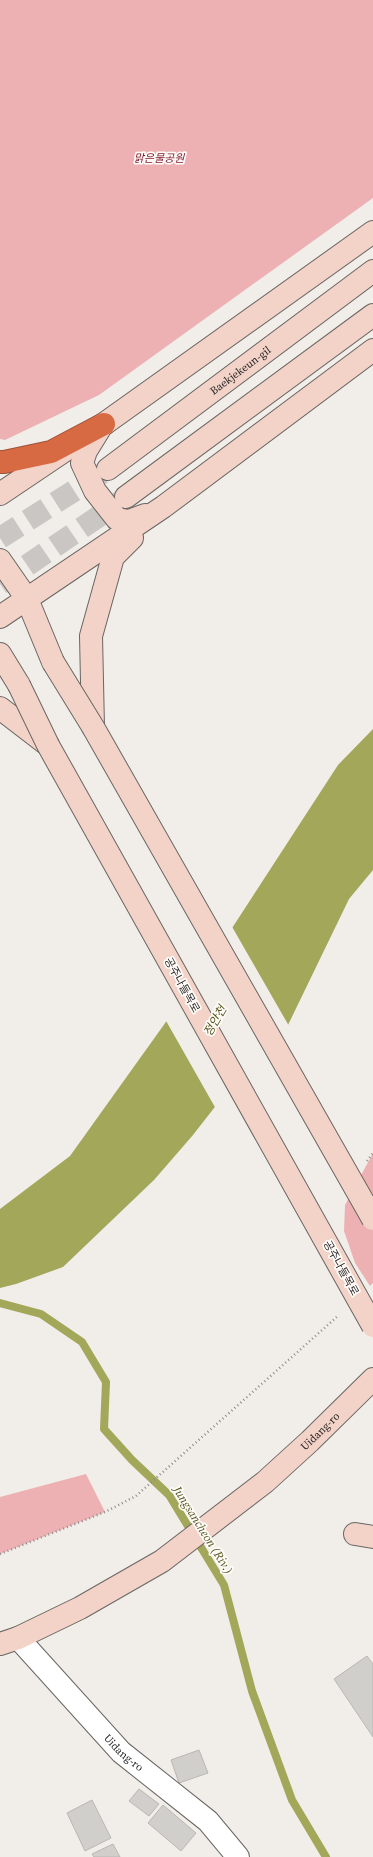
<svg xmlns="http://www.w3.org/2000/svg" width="373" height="1857" font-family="'Source Serif 4','Noto Sans KR',serif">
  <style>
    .green { fill: #edb1b4 }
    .water { fill: #a3a759 }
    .pier { fill: #f1eeea }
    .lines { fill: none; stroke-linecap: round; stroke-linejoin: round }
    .stream { stroke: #a3a759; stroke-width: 8 }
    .building { fill: #d1cfcb; stroke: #b9b7b3 }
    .secondary-tunnel { stroke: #c9c6c3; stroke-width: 22; stroke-dasharray: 22 11; stroke-linecap: butt }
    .minor-casing { stroke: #696663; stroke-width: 24 }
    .secondary-casing { stroke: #696663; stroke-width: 24 }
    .motorway-casing { stroke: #9b5339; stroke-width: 24 }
    .path { stroke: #8e8b89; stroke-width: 2.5; stroke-dasharray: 1 3; stroke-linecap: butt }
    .minor { stroke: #fff; stroke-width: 22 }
    .secondary { stroke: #f3d2c7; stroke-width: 22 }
    .motorway { stroke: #d86a43; stroke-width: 22 }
    .secondary-bridge-casing { stroke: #696663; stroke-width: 24; stroke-linecap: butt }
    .secondary-bridge { stroke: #f3d2c7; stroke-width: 22 }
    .labels { text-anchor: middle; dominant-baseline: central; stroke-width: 3.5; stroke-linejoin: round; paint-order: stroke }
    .park-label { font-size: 11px; font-style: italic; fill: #801e2f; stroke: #fffbf8 }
    .street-label { font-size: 11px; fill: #2a2827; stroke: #fffbf8 }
    .water-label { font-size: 12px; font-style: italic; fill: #55581e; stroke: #fffbf8 }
  </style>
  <rect width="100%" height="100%" fill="#f1eeea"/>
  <!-- green -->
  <g class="green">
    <polygon points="0,0 373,0 373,198 99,395 5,440 0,439"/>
    <polygon points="373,1153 373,1283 370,1286 355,1263 344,1231 345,1205"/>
    <polygon points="86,1474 105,1512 0,1554 0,1497"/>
  </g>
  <!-- water -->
  <polygon class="water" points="373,729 373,870 349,899 288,1025 232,1085 193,1135 154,1180 63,1267 16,1284 0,1288 0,1209 70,1156 221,945 338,765"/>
  <!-- pier -->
  <polygon class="pier" points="231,925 289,1026 234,1086 216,1109 165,1019"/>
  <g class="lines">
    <!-- stream -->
    <polyline class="stream" points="0,1303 41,1314 82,1342 106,1382 104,1429 132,1460 169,1495 224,1585 252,1691 292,1800 326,1857"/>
  </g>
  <!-- building -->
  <g class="building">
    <polygon points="367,1656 373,1664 373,1737 334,1679"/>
    <polygon points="199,1750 208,1773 179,1783 171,1760"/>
    <polygon points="139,1789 159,1804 149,1816 129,1801"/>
    <polygon points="92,1800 111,1838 85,1851 67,1813"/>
    <polygon points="163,1805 196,1833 181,1851 148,1823"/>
    <polygon points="113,1844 120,1857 94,1857 92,1854"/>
  </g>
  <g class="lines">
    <!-- secondary-tunnel -->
    <g class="secondary-tunnel">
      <polyline points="0,538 105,471"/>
      <polyline points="0,584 124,499"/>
    </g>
    <!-- minor casing -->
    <g class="minor-casing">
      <g id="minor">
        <path id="s1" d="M18,1638L121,1752L208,1821L238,1857"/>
      </g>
    </g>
    <!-- secondary casing -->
    <g class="secondary-casing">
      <g id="secondary">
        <polyline points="99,430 86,451 82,463 95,491 117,519 129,521 145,515"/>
        <path id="s2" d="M108,469L373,271"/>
        <polyline points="0,494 104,424 373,232"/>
        <polyline points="126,497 373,315"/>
        <polyline points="0,560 27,599 53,662"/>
        <polyline points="0,617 163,507 373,350"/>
        <polyline points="0,654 19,685"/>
        <polyline points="0,708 48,745"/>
        <polyline points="93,727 91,636 113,557 132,538"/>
        <polyline points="355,1534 373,1537"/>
        <path id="s3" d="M0,1644L18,1638L80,1608L162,1561L265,1482L310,1441L373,1379"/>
      </g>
    </g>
    <!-- motorway casing -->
    <g class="motorway-casing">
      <polyline id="motorway" points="0,462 4,462 51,452 104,424"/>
    </g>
    <!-- path -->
    <g class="path">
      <polyline points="367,1161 373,1153"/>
      <polyline points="0,1554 105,1512 136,1496 339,1315"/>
    </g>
    <!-- minor -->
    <use href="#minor" class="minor"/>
    <!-- secondary -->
    <use href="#secondary" class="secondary"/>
    <!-- motorway -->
    <use href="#motorway" class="motorway"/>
    <!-- secondary-bridge casing -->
    <g class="secondary-bridge-casing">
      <g id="secondary-bridge">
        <polyline points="53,662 93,727 373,1219"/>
        <polyline points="19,685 48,745 373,1326"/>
      </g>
    </g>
    <!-- secondary-bridge -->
    <use href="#secondary-bridge" class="secondary-bridge"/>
  </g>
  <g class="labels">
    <!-- park labels -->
    <g class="park-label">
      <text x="159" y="158">맑은물공원</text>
    </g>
    <!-- street labels -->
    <g class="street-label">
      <text stroke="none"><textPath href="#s2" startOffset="165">Baekjekeun-gil</textPath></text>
      <text transform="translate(182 985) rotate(61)">공주나들목로</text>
      <text transform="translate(341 1268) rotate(61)">공주나들목로</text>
      <text stroke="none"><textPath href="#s3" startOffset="387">Uidang-ro</textPath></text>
      <text stroke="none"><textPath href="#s1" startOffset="156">Uidang-ro</textPath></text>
    </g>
    <!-- water labels -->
    <g class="water-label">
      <text transform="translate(215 1021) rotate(-60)">정안천</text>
      <text transform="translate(203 1530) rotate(58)">Jungsancheon (Riv.)</text>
    </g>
  </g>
</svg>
